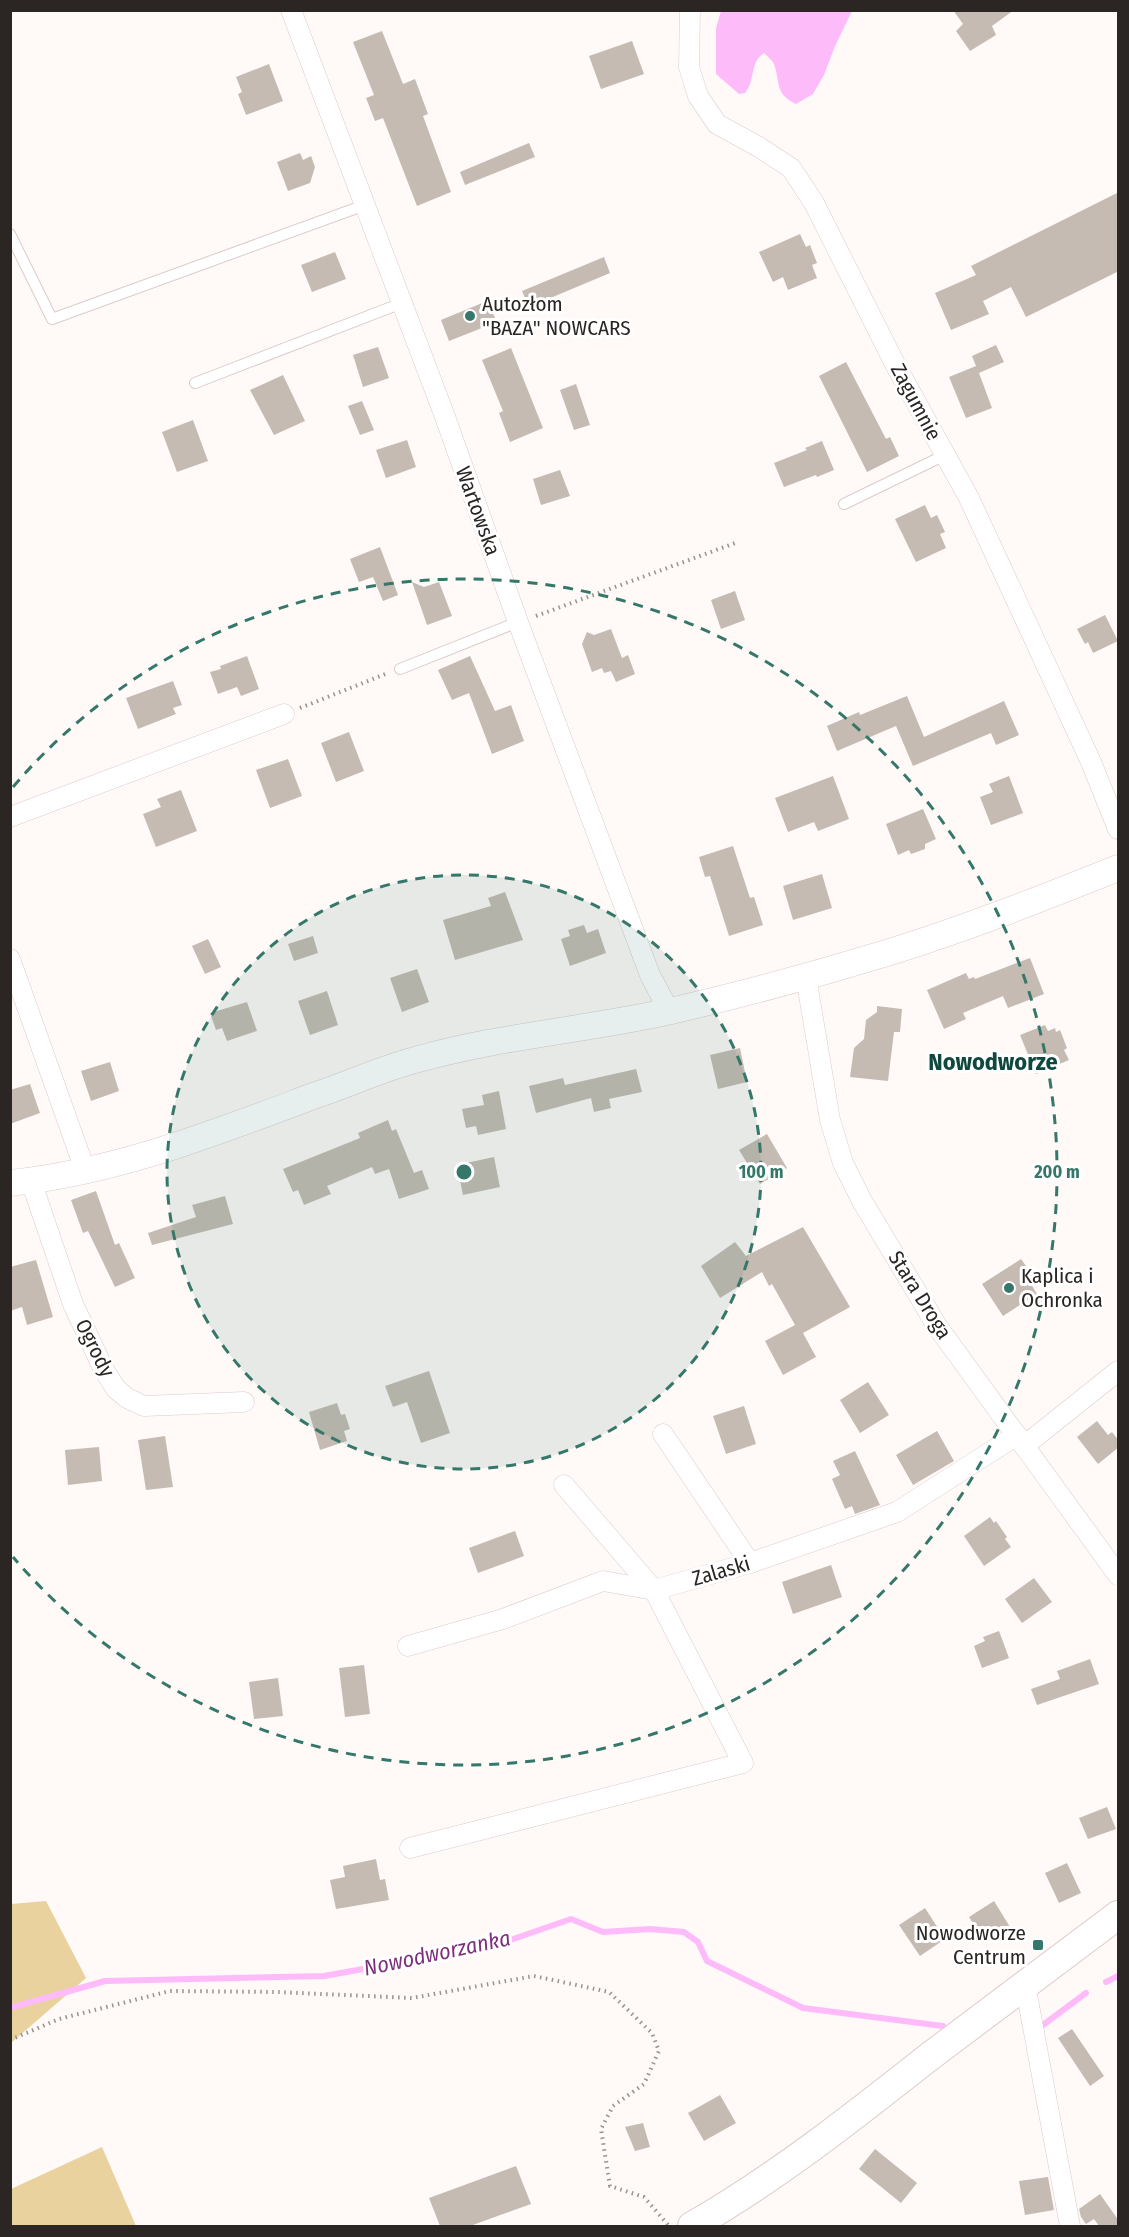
<svg xmlns="http://www.w3.org/2000/svg" width="1129" height="2237" font-family="'Fira Sans Condensed',sans-serif">
  <style>
    .green { fill: #e9d29d }
    .water { fill: #febbfa }
    .lines { fill: none; stroke-linecap: round; stroke-linejoin: round }
    .stream { stroke: #febbfa; stroke-width: 6 }
    .building { fill: #c6bbb3 }
    .service-casing { stroke: #dbccca; stroke-width: 12 }
    .minor-casing { stroke: #dbccca; stroke-width: 21 }
    .tertiary-casing { stroke: #dbccca; stroke-width: 27 }
    .secondary-casing { stroke: #dbccca; stroke-width: 30 }
    .path { stroke: #989291; stroke-width: 4; stroke-dasharray: 1.5 4.5; stroke-linecap: butt }
    .service { stroke: #fff; stroke-width: 10 }
    .minor { stroke: #fff; stroke-width: 20 }
    .tertiary { stroke: #fff; stroke-width: 26 }
    .secondary { stroke: #fff; stroke-width: 28 }
    .ring { fill: none; stroke: #35786a; stroke-width: 3; stroke-dasharray: 10 8 }
    .poi-dot { fill: #35786a; stroke: #fff; stroke-width: 2 }
    .labels { text-anchor: middle; dominant-baseline: central; stroke-width: 6; stroke-linejoin: round; paint-order: stroke }
    .poi-label { font-size: 21px; fill: #2b2524; stroke: #fff; text-anchor: start }
    .street-label { font-size: 21px; fill: #2b2524; stroke: #fff }
    .water-label { font-size: 22px; font-style: italic; fill: #7c307a; stroke: #fff }
    .quarter-label { font-size: 24px; font-weight: bold; fill: #0f483e; stroke: #fff }
    .centre { fill: #35786a; stroke: #fff; stroke-width: 3 }
    .ring-label { font-size: 18px; text-anchor: middle; font-weight: bold; fill: #35786a; stroke: #fff; stroke-width: 6; stroke-linejoin: round; paint-order: stroke }
  </style>
  <rect width="100%" height="100%" fill="#fff9f8"/>
  <!-- green -->
  <g class="green">
    <polygon points="46,1901 86,1978 11,2043 11,1904"/>
    <polygon points="102,2147 136,2226 11,2226 11,2189"/>
  </g>
  <!-- water -->
  <path class="water" d="M721,11V10L852,11L835,46L824,75L813,94L796,104C774,93 781,84 774,64C772,60 767,56 764,53C749,63 756,80 745,93L739,94L716,74V28Z"/>
  <g class="lines">
    <!-- stream -->
    <g class="stream">
      <polyline points="1106,1982 1118,1976"/>
      <polyline points="10,2008 105,1981 324,1976 496,1945 571,1919 603,1932 650,1929 684,1932 698,1942 707,1961 803,2008 943,2026"/>
      <polyline points="1043,2025 1086,1993"/>
    </g>
  </g>
  <!-- building -->
  <g class="building">
    <polygon points="953,10 1014,10 992,26 996,35 970,51 956,31 963,24"/>
    <polygon points="382,31 403,84 415,79 428,114 423,116 451,192 417,206 383,118 375,121 366,98 374,95 353,42"/>
    <polygon points="632,41 644,74 601,89 589,56"/>
    <polygon points="269,64 283,101 246,115 238,94 242,92 236,77"/>
    <polygon points="529,143 535,157 465,185 460,172"/>
    <polygon points="300,153 303,160 311,156 315,167 310,183 288,191 277,162"/>
    <polygon points="1119,192 1119,271 1026,317 1011,287 983,301 989,314 951,330 935,293 976,275 971,266"/>
    <polygon points="800,234 806,247 810,245 817,263 812,265 817,278 788,290 783,277 773,282 759,252"/>
    <polygon points="335,252 346,279 312,292 301,265"/>
    <polygon points="604,257 610,273 529,307 522,291"/>
    <polygon points="487,301 497,322 449,341 441,320"/>
    <polygon points="996,345 1004,362 979,373 992,408 966,418 949,377 976,366 972,356"/>
    <polygon points="378,347 389,378 363,387 353,355"/>
    <polygon points="511,348 543,428 510,442 499,413 503,411 482,360"/>
    <polygon points="846,362 886,439 890,437 899,456 867,472 819,376"/>
    <polygon points="283,375 305,421 274,435 250,390"/>
    <polygon points="576,384 590,425 574,430 560,390"/>
    <polygon points="362,401 374,430 360,435 348,406"/>
    <polygon points="193,420 208,461 177,472 162,432"/>
    <polygon points="407,440 416,467 386,478 376,450"/>
    <polygon points="822,441 834,470 817,477 816,475 784,487 774,463 807,450 805,448"/>
    <polygon points="560,470 570,496 541,505 533,479"/>
    <polygon points="925,505 931,518 937,515 945,532 940,534 946,548 916,562 895,519"/>
    <polygon points="380,547 398,595 383,601 373,577 359,582 350,559"/>
    <polygon points="412,582 424,587 439,582 452,616 427,625"/>
    <polygon points="735,591 745,620 721,629 711,600"/>
    <polygon points="1105,615 1118,641 1093,653 1088,642 1085,644 1077,629"/>
    <polygon points="611,629 622,658 628,655 635,674 616,682 611,671 604,673 602,668 592,672 582,644 587,632 594,635"/>
    <polygon points="247,656 259,689 241,696 237,687 218,694 210,672 221,669 220,666"/>
    <polygon points="470,656 495,711 511,705 524,741 492,754 469,693 452,700 438,670"/>
    <polygon points="173,681 182,705 173,708 176,714 138,729 126,698"/>
    <polygon points="907,696 924,737 1004,701 1019,735 996,745 991,733 913,766 896,726 837,751 827,726 859,712 860,715"/>
    <polygon points="349,732 364,771 336,782 321,743"/>
    <polygon points="288,759 302,796 270,808 256,770"/>
    <polygon points="833,776 849,819 818,831 814,822 788,832 775,798"/>
    <polygon points="1009,776 1023,813 991,825 980,797 993,792 989,784"/>
    <polygon points="181,790 197,831 156,847 143,814 161,807 157,799"/>
    <polygon points="923,809 936,839 925,844 925,849 911,854 909,850 898,855 886,824"/>
    <polygon points="733,846 750,898 754,897 763,925 729,936 710,876 705,877 699,857"/>
    <polygon points="822,874 832,908 793,920 783,886"/>
    <polygon points="505,892 523,940 455,960 443,920 491,906 488,898"/>
    <polygon points="584,925 587,933 598,929 606,953 570,966 561,939 570,936 568,930"/>
    <polygon points="313,936 318,953 294,961 288,944"/>
    <polygon points="208,939 221,967 205,974 192,946"/>
    <polygon points="1030,958 1044,994 1008,1008 1003,996 963,1013 966,1019 944,1029 927,990 966,973 969,979 974,977 975,979"/>
    <polygon points="417,969 429,1002 402,1012 390,978"/>
    <polygon points="327,991 338,1025 310,1035 298,1001"/>
    <polygon points="247,1002 257,1031 227,1041 222,1028 216,1030 210,1013"/>
    <polygon points="877,1006 902,1009 900,1032 894,1032 888,1081 850,1077 854,1048 864,1039 866,1020 877,1012"/>
    <polygon points="1045,1025 1048,1031 1055,1028 1056,1032 1060,1030 1067,1048 1064,1050 1069,1060 1036,1074 1020,1035"/>
    <polygon points="740,1048 747,1082 718,1089 710,1055"/>
    <polygon points="110,1062 119,1091 91,1101 81,1071"/>
    <polygon points="636,1069 642,1092 609,1099 611,1108 594,1112 591,1098 536,1113 529,1086 563,1078 565,1085"/>
    <polygon points="30,1084 40,1113 10,1124 10,1090"/>
    <polygon points="499,1091 506,1129 478,1135 476,1126 466,1128 462,1109 484,1105 482,1095"/>
    <polygon points="388,1120 392,1131 396,1129 414,1173 422,1170 429,1189 399,1199 389,1169 375,1174 372,1167 327,1186 331,1194 304,1205 298,1190 293,1192 283,1169 360,1138 358,1133"/>
    <polygon points="767,1134 787,1168 760,1184 739,1150"/>
    <polygon points="494,1157 500,1187 463,1195 457,1165"/>
    <polygon points="96,1191 115,1245 119,1243 135,1278 115,1287 88,1231 83,1233 71,1200"/>
    <polygon points="225,1196 233,1224 152,1245 148,1233 196,1217 192,1205"/>
    <polygon points="803,1227 850,1307 803,1333 816,1357 783,1375 765,1341 795,1325 772,1284 769,1286 762,1272 720,1298 701,1266 735,1242 746,1256"/>
    <polygon points="1021,1259 1036,1280 1031,1284 1037,1294 1003,1316 982,1284"/>
    <polygon points="36,1260 53,1317 27,1325 22,1307 10,1311 10,1267"/>
    <polygon points="429,1371 450,1433 421,1443 407,1402 393,1407 385,1386"/>
    <polygon points="868,1382 889,1415 860,1433 840,1400"/>
    <polygon points="337,1403 341,1415 345,1414 350,1429 344,1431 347,1441 320,1450 309,1412"/>
    <polygon points="744,1406 756,1444 726,1454 713,1416"/>
    <polygon points="1097,1421 1108,1435 1112,1432 1119,1441 1119,1447 1098,1464 1077,1437"/>
    <polygon points="937,1431 954,1461 913,1485 896,1455"/>
    <polygon points="165,1436 173,1487 146,1490 138,1440"/>
    <polygon points="99,1447 102,1481 68,1485 65,1450"/>
    <polygon points="855,1451 880,1505 855,1514 852,1506 845,1509 832,1479 840,1475 833,1461"/>
    <polygon points="990,1517 994,1523 996,1521 1007,1537 1005,1539 1011,1547 984,1566 964,1536"/>
    <polygon points="515,1531 524,1556 478,1573 469,1548"/>
    <polygon points="831,1565 842,1597 793,1614 782,1582"/>
    <polygon points="1034,1578 1052,1602 1022,1623 1005,1599"/>
    <polygon points="999,1631 1009,1658 982,1668 974,1646 985,1641 983,1637"/>
    <polygon points="1090,1659 1099,1684 1037,1705 1031,1689 1060,1679 1057,1671"/>
    <polygon points="364,1665 370,1714 345,1717 339,1668"/>
    <polygon points="278,1678 283,1716 254,1719 249,1682"/>
    <polygon points="1107,1807 1116,1829 1088,1839 1079,1818"/>
    <polygon points="376,1859 380,1880 385,1879 389,1900 336,1909 330,1880 345,1877 343,1866"/>
    <polygon points="1067,1863 1081,1893 1059,1903 1045,1873"/>
    <polygon points="994,1901 1010,1927 985,1943 969,1917"/>
    <polygon points="925,1908 945,1939 920,1956 899,1925"/>
    <polygon points="1072,2029 1104,2076 1090,2086 1058,2038"/>
    <polygon points="720,2095 736,2123 704,2141 688,2113"/>
    <polygon points="643,2123 650,2147 635,2151 625,2127"/>
    <polygon points="875,2149 917,2183 901,2203 859,2169"/>
    <polygon points="516,2166 531,2204 470,2226 440,2226 429,2198"/>
    <polygon points="1048,2177 1054,2210 1025,2215 1019,2181"/>
    <polygon points="1100,2194 1119,2221 1119,2226 1099,2226 1094,2219 1086,2224 1081,2217 1079,2209"/>
  </g>
  <g class="lines">
    <!-- service casing -->
    <g class="service-casing">
      <g id="service">
        <polyline points="10,234 52,319 365,205"/>
        <polyline points="195,383 402,303"/>
        <polyline points="844,504 945,455"/>
        <polyline points="400,669 518,622"/>
      </g>
    </g>
    <!-- minor casing -->
    <g class="minor-casing">
      <g id="minor">
        <polyline points="291,10 444,414 518,622 650,975 669,1011"/>
        <polyline points="690,10 689,67 698,96 717,124 759,147 791,168 814,203 896,366 969,498 1091,762 1118,829"/>
        <polyline points="10,817 284,714"/>
        <polyline points="10,959 85,1170"/>
        <polyline points="806,977 830,1120 843,1163 862,1201 937,1326 1118,1575"/>
        <polyline points="31,1181 73,1304 103,1368 116,1389 127,1398 144,1406 244,1402"/>
        <polyline points="663,1434 750,1563"/>
        <polyline points="1024,1446 1118,1371"/>
        <polyline points="408,1646 503,1619 603,1581 654,1590 750,1563 897,1512 1017,1435"/>
        <polyline points="410,1848 743,1763 654,1590 564,1485"/>
        <polyline points="1025,1984 1070,2226"/>
      </g>
    </g>
    <!-- tertiary casing -->
    <g class="tertiary-casing">
      <path id="tertiary" d="M10,1183C117,1172 217,1132 316,1095C349,1084 381,1069 415,1060C499,1036 586,1030 671,1011C744,994 818,974 890,952C967,928 1043,898 1118,868"/>
    </g>
    <!-- secondary casing -->
    <g class="secondary-casing">
      <path id="secondary" d="M692,2226C776,2178 853,2117 929,2057C992,2009 1055,1962 1118,1915"/>
    </g>
    <!-- path -->
    <g class="path">
      <polyline points="536,616 738,542"/>
      <polyline points="300,708 388,673"/>
      <polyline points="10,2040 59,2019 170,1991 277,1992 412,1998 534,1976 609,1992 652,2033 659,2051 644,2084 613,2106 601,2129 610,2186 644,2197 669,2226"/>
    </g>
    <!-- service -->
    <use href="#service" class="service"/>
    <!-- minor -->
    <use href="#minor" class="minor"/>
    <!-- tertiary -->
    <use href="#tertiary" class="tertiary"/>
    <!-- secondary -->
    <use href="#secondary" class="secondary"/>
  </g>
  <!-- distance rings -->
  <circle cx="464" cy="1172" r="297" fill="#35786a" fill-opacity=".12"/>
  <g class="ring">
    <circle cx="464" cy="1172" r="297"/>
    <path d="M13 787A593 593 0 1 1 13 1557"/>
  </g>
  <!-- markers -->
  <g class="poi-dot">
    <circle cx="470" cy="316" r="6"/>
    <circle cx="1009" cy="1288" r="6"/>
    <rect x="1032" y="1939" width="12" height="12" rx="3"/>
  </g>
  <g class="labels">
    <!-- poi labels -->
    <g class="poi-label">
      <text x="482" y="304">Autozłom<tspan x="482" dy="24">"BAZA" NOWCARS</tspan></text>
      <text x="1021" y="1276">Kaplica i<tspan x="1021" dy="24">Ochronka</tspan></text>
      <text x="1026" y="1933" text-anchor="end">Nowodworze<tspan x="1026" dy="24">Centrum</tspan></text>
    </g>
    <!-- street labels -->
    <g class="street-label">
      <text transform="translate(916 402) rotate(62)">Zagumnie</text>
      <text transform="translate(478 511) rotate(70)">Wartowska</text>
      <text transform="translate(920 1295) rotate(58)">Stara Droga</text>
      <text transform="translate(95 1348) rotate(63)">Ogrody</text>
      <text transform="translate(721 1571) rotate(-16)">Zalaski</text>
    </g>
    <!-- water labels -->
    <g class="water-label">
      <text transform="translate(437 1953) rotate(-12)">Nowodworzanka</text>
    </g>
    <!-- quarter labels -->
    <g class="quarter-label">
      <text x="993" y="1062">Nowodworze</text>
    </g>
  </g>
  <circle cx="464" cy="1172" r="9" class="centre"/>
  <g class="ring-label">
    <text x="761" y="1178">100 m</text>
    <text x="1057" y="1178">200 m</text>
  </g>
  <!-- border -->
  <rect width="1129" height="2237" fill="none" stroke="#2b2524" stroke-width="24"/>
</svg>
